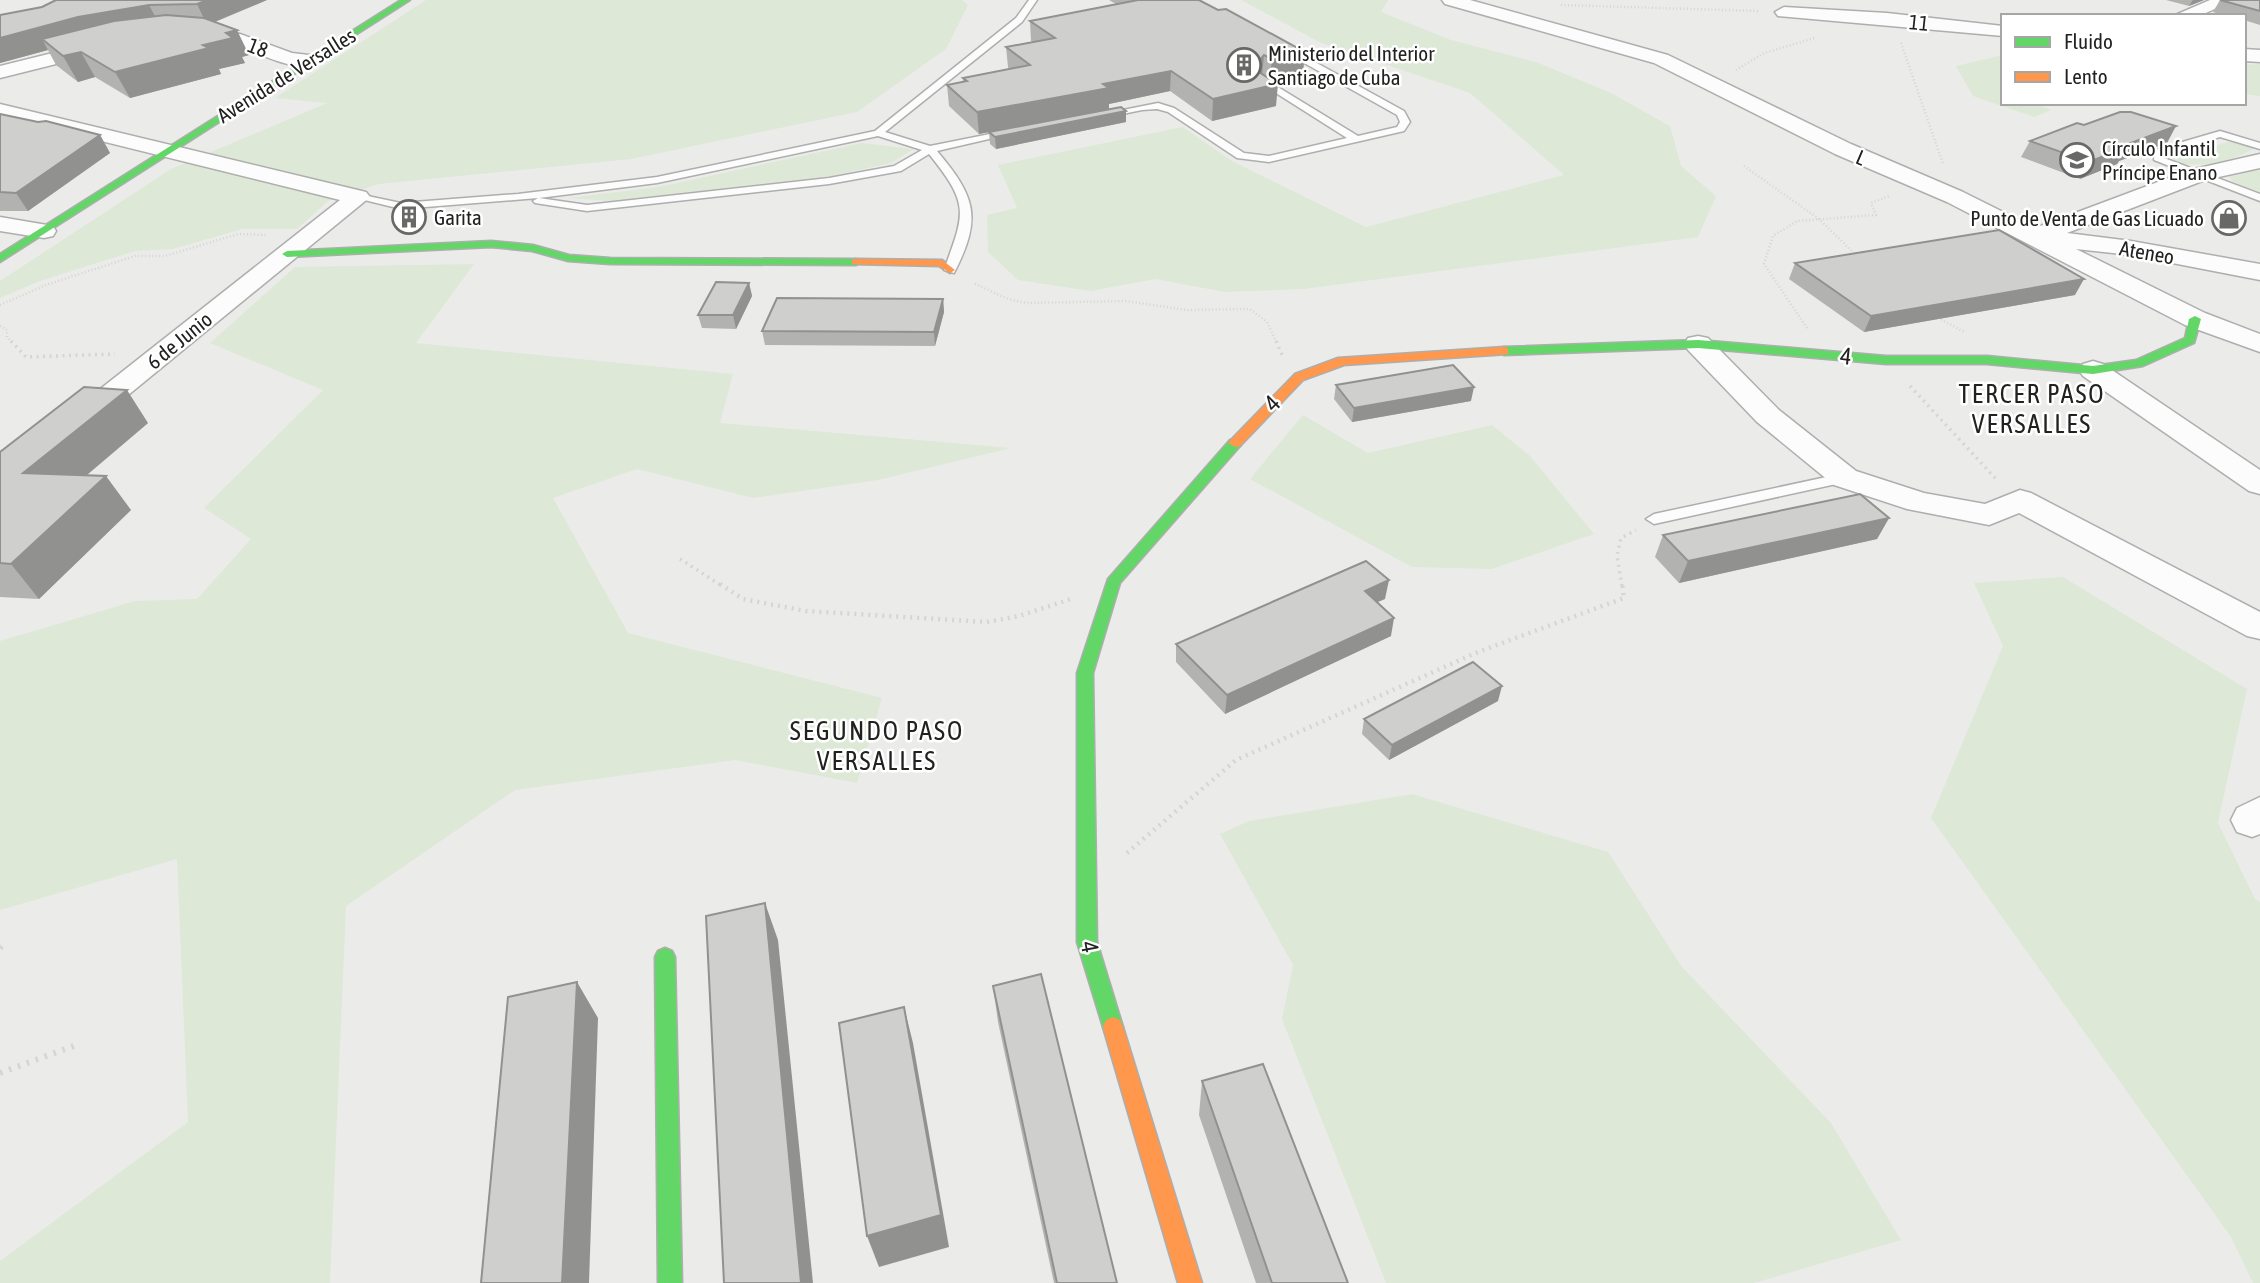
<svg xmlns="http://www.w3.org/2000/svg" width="2260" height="1283" font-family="'Asap Condensed',sans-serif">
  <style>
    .green { fill: #dde8d6 }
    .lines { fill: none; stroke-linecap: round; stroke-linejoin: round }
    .lane-casing { stroke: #adaead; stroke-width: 3 }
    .street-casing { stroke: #adaead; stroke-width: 3 }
    .fast-casing { stroke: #adaead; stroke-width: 3 }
    .slow-casing { stroke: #adaead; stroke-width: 3 }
    .path-far3 { stroke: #d4d5d4; stroke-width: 2.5; stroke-dasharray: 1 2.5; stroke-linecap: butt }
    .path-far2 { stroke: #d4d5d4; stroke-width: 3.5; stroke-dasharray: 2 4.5; stroke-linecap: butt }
    .path-far1 { stroke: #d4d5d4; stroke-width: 4.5; stroke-dasharray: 2 5; stroke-linecap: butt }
    .path { stroke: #d4d5d4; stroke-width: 6; stroke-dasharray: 2.5 7; stroke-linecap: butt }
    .lane { fill: #fcfcfc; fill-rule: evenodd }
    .street { fill: #fcfcfc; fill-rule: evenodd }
    .fast { fill: #63d668; fill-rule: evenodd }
    .slow { fill: #ff974d; fill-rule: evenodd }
    .wall { fill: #b2b3b1 }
    .shaded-wall { fill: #919290 }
    .building { fill: #cfd0ce; stroke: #919290; stroke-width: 2 }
    .labels { text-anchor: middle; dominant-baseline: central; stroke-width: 5; stroke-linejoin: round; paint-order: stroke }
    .far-street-label { font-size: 21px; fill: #212120; stroke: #fff }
    .far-poi-label { font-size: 21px; fill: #212120; stroke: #fff; text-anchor: start }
    .street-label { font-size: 24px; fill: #212120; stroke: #fff }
    .neighbourhood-label { font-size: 26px; letter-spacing: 2px; fill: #212120; stroke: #fff }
  </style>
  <rect width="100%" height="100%" fill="#ebecea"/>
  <!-- green -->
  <g class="green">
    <polygon points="426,0 962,0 968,5 946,49 857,112 631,159 379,184 328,201 297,229 242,229 173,249 135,251 40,281 0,298 0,281 171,169 327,103 275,98"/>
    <polygon points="1241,0 1388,0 1381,12 1451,40 1536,62 1611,93 1670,126 1681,166 1716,196 1698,237 1304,289 1225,292 1155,279 1091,291 1018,280 988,252 987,215 1017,208 998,165 1183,127 1232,161 1366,227 1564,175 1470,93 1319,42"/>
    <polygon points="2003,55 2003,103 2034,103 2051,110 2034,117 1973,96 1956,66"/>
    <polygon points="2260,64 2260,96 2244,94 2244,65"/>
    <path d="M2228,142L2242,143L2253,149C2238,159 2186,173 2172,158Z"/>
    <polygon points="862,143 914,149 891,163 831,176 611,201 568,198 658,187"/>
    <polygon points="2260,168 2260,193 2234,183 2229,177"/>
    <polygon points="474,264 416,343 733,374 720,423 1011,448 878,480 753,498 637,469 553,498 628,633 882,698 857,783 735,760 515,790 346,906 330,1283 0,1283 0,1261 188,1122 177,859 0,910 0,641 135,601 197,599 251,539 204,508 323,390 210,343 295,267"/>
    <polygon points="1303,415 1368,453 1492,425 1530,456 1594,534 1492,569 1412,567 1250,479"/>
    <polygon points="2063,577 2247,689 2218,823 2255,899 2260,902 2260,1283 2253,1283 2231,1237 1931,818 2003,646 1974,583"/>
    <polygon points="1412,794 1608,852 1682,967 1831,1123 1901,1240 1754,1283 1386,1283 1282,1019 1293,965 1220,834 1249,821"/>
  </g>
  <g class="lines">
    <!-- lane casing -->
    <g class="lane-casing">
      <g id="lane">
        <path d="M1029,0H1037L1022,22L885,132L930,146L1010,130L1015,133L937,151C975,196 983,217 954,273L944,270C965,212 970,205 929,154L901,171L829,184L587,211L535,203L533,201L538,198L401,209L352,197L358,194L401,203L518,194L657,177L875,131L1016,18ZM878,136L922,150L894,166L829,178L587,205L539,198L657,183Z"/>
        <polygon points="1284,45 1404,111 1410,122 1404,131 1269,162 1237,158 1168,112 1157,109 1142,110 1103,118 1098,115 1158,103 1174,108 1244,153 1269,156 1347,138 1260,83 1260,79 1263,78 1358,136 1397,127 1400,122 1397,115 1281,50"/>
        <polygon points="2220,131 2260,143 2260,149 2220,137 2164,154 2164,158 2260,194 2260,201 2154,160 2155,150"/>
        <polygon points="1845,473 1850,475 1853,478 1850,481 1654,524 1646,519 1654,514"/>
      </g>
    </g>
    <!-- street casing -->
    <g class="street-casing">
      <g id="street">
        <polygon points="1442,0 1470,0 1668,55 1851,144 1963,192 2035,228 2190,170 2260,154 2260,168 2205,180 2067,233 2131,241 2260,264 2260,280 2131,255 2076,249 2205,313 2260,334 2260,352 2185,325 1947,202 1835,154 1654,63 1445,4"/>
        <polygon points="2210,0 2235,0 2199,16 2173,16"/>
        <polygon points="1784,7 1887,13 2003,26 2003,36 1778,16 1775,12"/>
        <path d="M192,27L240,34L292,53L317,56L320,60C304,79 255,50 235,45C219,40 202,40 186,36L183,32Z"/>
        <polygon points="101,41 108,43 110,47 108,51 0,78 0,66"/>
        <polygon points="2244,49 2260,50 2260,62 2244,61"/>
        <polygon points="0,104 366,192 370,197 11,491 0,494 0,468 340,200 0,116"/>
        <polygon points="0,217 53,226 56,231 53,236 44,238 0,231"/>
        <polygon points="1698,336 1708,338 1779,410 1856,471 1924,493 1985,504 2020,490 2031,493 2260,612 2260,639 2247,636 2019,513 1989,525 1907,509 1834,485 1757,422 1688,350 1684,344 1688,338"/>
        <polygon points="2093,361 2103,364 2260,470 2260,494 2249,491 2083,376 2079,370 2083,364"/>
        <polygon points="2260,797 2260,834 2252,837 2237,832 2231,820 2237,808"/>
      </g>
    </g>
    <!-- fast casing -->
    <g class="fast-casing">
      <g id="fast">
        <polygon points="401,0 410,0 0,262 0,254"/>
        <polygon points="491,241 533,245 569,255 610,258 856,259 861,262 856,265 610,264 568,261 532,251 491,247 287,257 282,254 287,251"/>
        <polygon points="2195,316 2201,319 2194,343 2143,366 2093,374 1987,364 1886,364 1698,348 1504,355 1498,351 1504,347 1698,340 1886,356 1987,356 2093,366 2136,360 2185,338 2189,319"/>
        <polygon points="1235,439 1242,443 1240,446 1120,583 1093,673 1097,942 1123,1027 1120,1034 1113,1037 1106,1034 1103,1027 1077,942 1077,673 1108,579 1230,440"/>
        <polygon points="665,948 672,951 675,957 682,1283 658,1283 655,957 658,951"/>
      </g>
    </g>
    <!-- slow casing -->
    <g class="slow-casing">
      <g id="slow">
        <polygon points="856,259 942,260 955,270 950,273 939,266 852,264 852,260"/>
        <polygon points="1504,347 1508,348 1508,354 1344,365 1303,380 1240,446 1235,447 1228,443 1295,374 1338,358"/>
        <polygon points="1113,1017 1120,1020 1123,1027 1202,1283 1178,1283 1103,1027 1106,1020"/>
      </g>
    </g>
    <!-- path-far3 -->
    <g class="path-far3">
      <polyline points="1561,5 1759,11"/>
      <polyline points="1901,43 1943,164"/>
      <polyline points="1736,70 1764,53 1815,38"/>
      <polyline points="1744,166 1819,219 1859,258"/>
      <polyline points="975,284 1008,299 1026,303 1126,301 1187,310 1250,309 1267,322 1277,343"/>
      <polyline points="0,305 46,285 135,256 165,256 238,234 267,235"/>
      <polyline points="1935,316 1964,332"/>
      <polyline points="0,326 7,330 7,337 13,343"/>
      <polyline points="1807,328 1764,264 1773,236 1797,221 1876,215 1871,203 1889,196"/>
    </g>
    <!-- path-far2 -->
    <g class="path-far2">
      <polyline points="11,341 26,357 115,354"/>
      <polyline points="1276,341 1283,357"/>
      <polyline points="1910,386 1997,480"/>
      <polyline points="680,559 722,586"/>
      <polyline points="1622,586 1617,556 1621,538 1636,530"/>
    </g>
    <!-- path-far1 -->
    <g class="path-far1">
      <polyline points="720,584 743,599 806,611 987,622 1019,616 1074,598"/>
      <polyline points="1127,853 1236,760 1478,652 1624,598 1622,584"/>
    </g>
    <!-- path -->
    <g class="path">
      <polyline points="0,948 3,945"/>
      <polyline points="0,1073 79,1044"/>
    </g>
    <!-- lane -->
    <use href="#lane" class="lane"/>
    <!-- street -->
    <use href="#street" class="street"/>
    <!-- fast -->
    <use href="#fast" class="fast"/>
    <!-- slow -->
    <use href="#slow" class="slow"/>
  </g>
  <!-- wall -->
  <g class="wall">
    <polygon points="267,0 215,22 249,55 242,57 245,63 219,69 221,74 130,98 95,77 78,82 56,65 48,50 0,63 42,7"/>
    <polygon points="1109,0 1199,0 1218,10 1305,52 1303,72 1270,79 1276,106 1212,121 1170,91 1109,104 1109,109 1126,111 1126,122 996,149 990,144 989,132 979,134 949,106 947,85 963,82 963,78 1009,69 1008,67 1006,47 1033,42 1031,41 1030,21 1116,4"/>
    <polygon points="2166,0 2204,0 2189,6"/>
    <polygon points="2220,0 2260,0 2260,25 2244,20 2244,16 2226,16 2213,12"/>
    <polygon points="0,114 100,135 110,153 28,211 0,211"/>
    <polygon points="2084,125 2167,143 2119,161 2117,164 2080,179 2021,157 2030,141"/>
    <polygon points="1795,263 2075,295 1864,332 1789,279"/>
    <polygon points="749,283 752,296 736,329 702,328 698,315"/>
    <polygon points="943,299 944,312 935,346 765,345 762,331"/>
    <polygon points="1336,385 1471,401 1352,422 1334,399"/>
    <polygon points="148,423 87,475 131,510 39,599 0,597 0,452"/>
    <polygon points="1889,518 1877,539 1679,583 1655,557 1663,535"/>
    <polygon points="1385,599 1377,602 1391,636 1225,714 1176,662 1176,644"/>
    <polygon points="1498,701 1389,760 1362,734 1364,719"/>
    <polygon points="993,986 1117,1283 1054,1283 998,1022"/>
    <polygon points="1202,1081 1348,1283 1256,1283 1199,1115"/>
  </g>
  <!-- shaded-wall -->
  <g class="shaded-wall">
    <polygon points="208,0 267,0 207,25 197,4"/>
    <polygon points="2193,0 2204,0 2189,6"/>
    <polygon points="149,5 160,26 42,39 48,50 0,63 0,38 78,17"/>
    <polygon points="237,30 249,55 242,57 245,63 219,69 221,74 130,98 115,72 203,45 226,33"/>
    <polygon points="81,52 95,77 78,82 63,56"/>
    <polygon points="1305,52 1303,72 1270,79 1272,59"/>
    <polygon points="1264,55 1262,76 1246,64"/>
    <polygon points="1171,71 1170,91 1109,104 1109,110 979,134 977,112 1103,84"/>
    <polygon points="1278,84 1276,106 1212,121 1213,99"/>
    <polygon points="1126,111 1126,122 996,149 995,137"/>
    <polygon points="2176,126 2167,143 2119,161 2117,164 2080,179 2089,162 2123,146"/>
    <polygon points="100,135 110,153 28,211 16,193"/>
    <polygon points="2084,279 2075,295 1864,332 1871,316"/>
    <polygon points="749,283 752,296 736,329 733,315"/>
    <polygon points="943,299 944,312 935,346 934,332"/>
    <polygon points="1474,387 1471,401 1352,422 1354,408"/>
    <polygon points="127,390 148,423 49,507 23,473"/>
    <polygon points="106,476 131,510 39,599 11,564"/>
    <polygon points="1889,518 1877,539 1679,583 1688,561"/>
    <polygon points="1389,580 1385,599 1361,609 1365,591"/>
    <polygon points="1394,618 1391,636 1225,714 1227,695"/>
    <polygon points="1502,686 1498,701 1389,760 1392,745"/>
    <polygon points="765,903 778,940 813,1283 801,1283"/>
    <polygon points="577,982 598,1018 589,1283 562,1283"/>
    <polygon points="904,1007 913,1043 949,1247 879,1267 867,1236"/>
  </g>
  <!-- building -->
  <g class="building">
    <polygon points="56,0 208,0 197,4 149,5 78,17 0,38 0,15 42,7"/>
    <polygon points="1138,0 1199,0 1218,10 1226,9 1305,52 1272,59 1264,55 1259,61 1246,64 1278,84 1213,99 1171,71 1103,84 1109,88 977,112 947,85 967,81 963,78 1030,65 1006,47 1055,38 1030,21"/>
    <polygon points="2220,0 2260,0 2260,11"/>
    <polygon points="166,15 204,18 237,30 226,33 233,38 203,45 209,48 115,72 81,52 63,56 42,39 114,21"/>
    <polygon points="1121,107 1126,111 995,137 989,132"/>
    <polygon points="2120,112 2131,112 2176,126 2123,146 2126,147 2089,162 2030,141 2077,123 2084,125"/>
    <polygon points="0,114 38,122 46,121 100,135 16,193 0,192"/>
    <polygon points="1999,230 2084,279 1871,316 1795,263"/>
    <polygon points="716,282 749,283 733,315 698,315"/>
    <polygon points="777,298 943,299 934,332 762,331"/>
    <polygon points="1453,365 1474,387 1354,408 1336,385"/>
    <polygon points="84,387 127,390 23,473 106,476 11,564 0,563 0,452"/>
    <polygon points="1860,494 1889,518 1688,561 1663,535"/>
    <polygon points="1366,561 1389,580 1365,591 1394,618 1227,695 1176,644"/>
    <polygon points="1473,662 1502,686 1392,745 1364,719"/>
    <polygon points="765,903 801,1283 724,1283 706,916"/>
    <polygon points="1041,974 1117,1283 1057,1283 993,986"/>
    <polygon points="577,982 562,1283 481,1283 508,997"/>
    <polygon points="904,1007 941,1215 867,1236 839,1023"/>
    <polygon points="1263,1064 1348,1283 1272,1283 1202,1081"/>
  </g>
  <!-- icons -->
  <defs>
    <g id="building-ring" transform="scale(1.75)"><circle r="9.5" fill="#fff" stroke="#686867" stroke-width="1.5"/><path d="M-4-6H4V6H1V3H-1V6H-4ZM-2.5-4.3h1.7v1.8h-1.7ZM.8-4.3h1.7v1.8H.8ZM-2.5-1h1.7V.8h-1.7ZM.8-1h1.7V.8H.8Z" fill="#686867"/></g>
    <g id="school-ring" transform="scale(1.75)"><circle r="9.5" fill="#fff" stroke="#686867" stroke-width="1.5"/><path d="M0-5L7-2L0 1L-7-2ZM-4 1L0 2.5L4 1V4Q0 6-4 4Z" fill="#686867"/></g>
    <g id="shop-ring" transform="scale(1.75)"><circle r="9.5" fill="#fff" stroke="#686867" stroke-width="1.5"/><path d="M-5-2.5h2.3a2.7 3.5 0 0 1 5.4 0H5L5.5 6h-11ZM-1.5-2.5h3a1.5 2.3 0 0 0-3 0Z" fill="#686867"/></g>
  </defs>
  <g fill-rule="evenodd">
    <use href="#building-ring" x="1244" y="65"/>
    <use href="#school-ring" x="2077" y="160"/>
    <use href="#building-ring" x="409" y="217"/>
    <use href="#shop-ring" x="2229" y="218"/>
  </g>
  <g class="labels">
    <!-- far-street labels -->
    <g class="far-street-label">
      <text transform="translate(1919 22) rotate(6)">11</text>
      <text transform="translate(258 47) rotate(21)">18</text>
      <text transform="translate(286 75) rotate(-32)">Avenida de Versalles</text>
      <text transform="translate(1861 157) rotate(23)">L</text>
      <text transform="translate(2147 252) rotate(10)">Ateneo</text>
      <text transform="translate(179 340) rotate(-39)">6 de Junio</text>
    </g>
    <!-- far-poi labels -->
    <g class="far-poi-label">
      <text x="1268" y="53">Ministerio del Interior<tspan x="1268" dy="24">Santiago de Cuba</tspan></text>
      <text x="2102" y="148">Círculo Infantil<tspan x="2102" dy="24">Príncipe Enano</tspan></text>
      <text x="434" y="217">Garita</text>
      <text x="2204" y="218" text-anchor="end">Punto de Venta de Gas Licuado</text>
    </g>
    <!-- street labels -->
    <g class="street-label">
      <text transform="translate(1846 356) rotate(6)">4</text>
      <text transform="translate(1272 403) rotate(-45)">4</text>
      <text transform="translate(1090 947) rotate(79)">4</text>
    </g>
    <!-- neighbourhood labels -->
    <g class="neighbourhood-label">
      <text x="2032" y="394">TERCER PASO<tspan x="2032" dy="30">VERSALLES</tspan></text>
      <text x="877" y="731">SEGUNDO PASO<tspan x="877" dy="30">VERSALLES</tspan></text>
    </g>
  </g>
  <!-- legend -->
  <rect x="2001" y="14" width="245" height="91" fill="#ffffff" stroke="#a6a6a6" stroke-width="2"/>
  <rect x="2015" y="37" width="35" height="10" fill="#63d668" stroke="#a6a6a6" stroke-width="2"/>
  <text x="2064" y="49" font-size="21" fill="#212120">Fluido</text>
  <rect x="2015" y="72" width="35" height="10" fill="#ff974d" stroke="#a6a6a6" stroke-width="2"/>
  <text x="2064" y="84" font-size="21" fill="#212120">Lento</text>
</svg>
